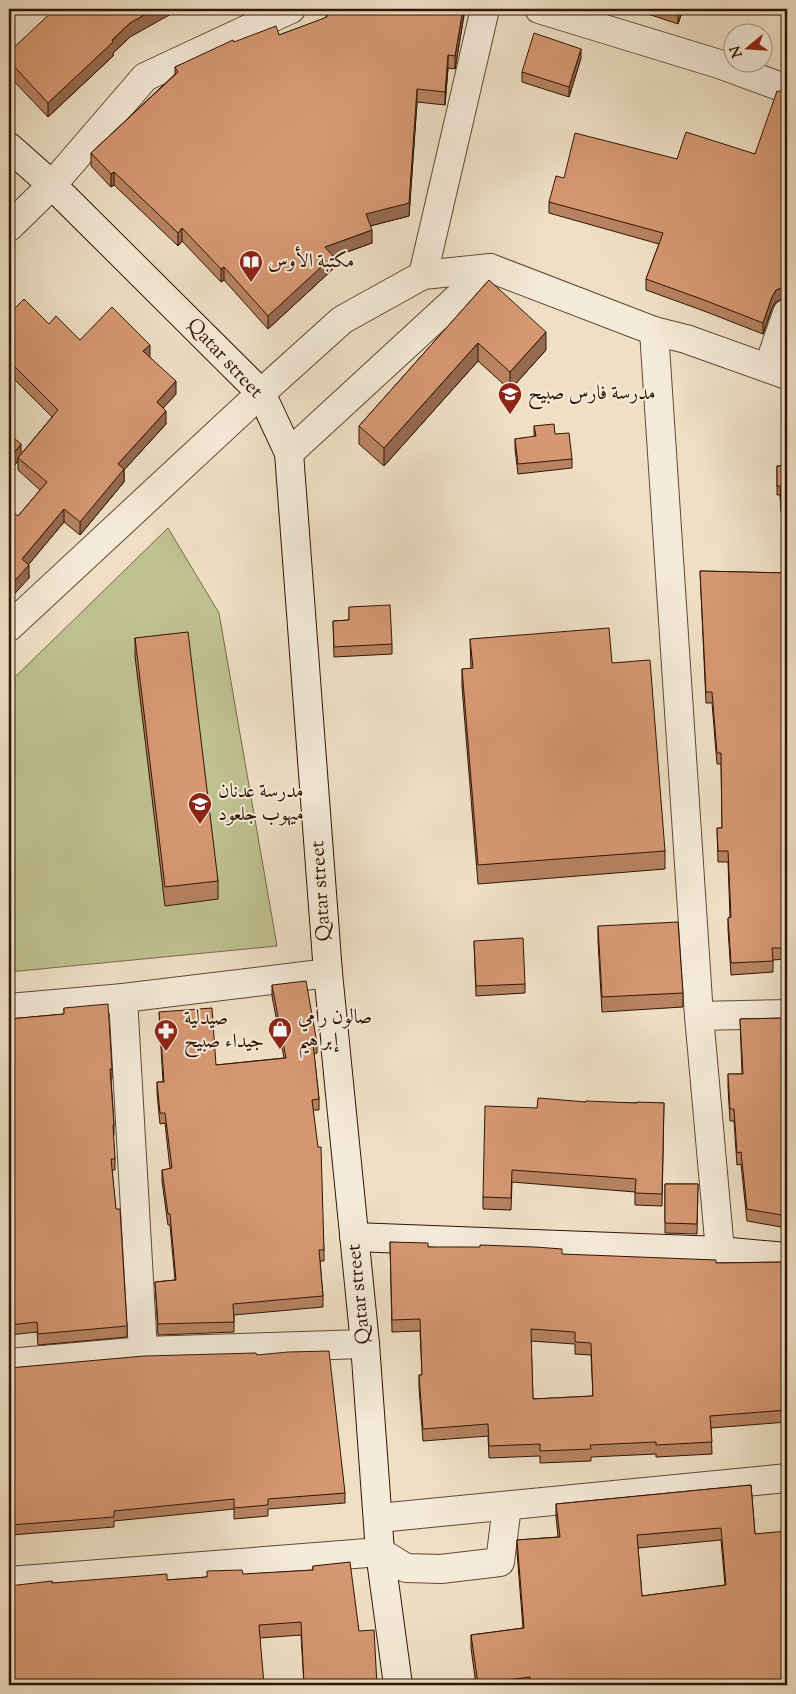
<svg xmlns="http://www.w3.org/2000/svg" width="796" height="1694" font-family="'Sorts Mill Goudy',Amiri,serif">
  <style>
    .green { fill: #bfc191; stroke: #786a4b }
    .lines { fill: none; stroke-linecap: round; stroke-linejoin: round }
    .street-casing { stroke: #604735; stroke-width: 30 }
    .secondary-casing { stroke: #311405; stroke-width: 30 }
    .street { stroke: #f5ebd9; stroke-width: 28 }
    .secondary { stroke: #f5ebd9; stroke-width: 28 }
    .wall { fill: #b78362; stroke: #311405; fill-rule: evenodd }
    .shaded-wall { fill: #956a50; stroke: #311405 }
    .building { fill: #d59872; stroke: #311405; fill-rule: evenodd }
    .labels { text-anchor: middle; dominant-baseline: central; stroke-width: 4; stroke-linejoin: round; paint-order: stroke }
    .poi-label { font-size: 20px; fill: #311405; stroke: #f5ebd9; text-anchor: start }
    .street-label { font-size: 20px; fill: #311405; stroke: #f5ebd9 }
  </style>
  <rect width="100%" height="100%" fill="#efe0c5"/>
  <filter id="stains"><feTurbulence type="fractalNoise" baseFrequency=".004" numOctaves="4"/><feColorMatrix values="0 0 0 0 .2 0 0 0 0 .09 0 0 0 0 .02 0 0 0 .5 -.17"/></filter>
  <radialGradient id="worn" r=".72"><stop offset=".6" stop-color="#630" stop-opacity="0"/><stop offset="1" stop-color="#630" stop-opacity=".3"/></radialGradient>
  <!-- green -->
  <polygon class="green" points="168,528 219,613 277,946 9,972 9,683"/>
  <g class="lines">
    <!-- street casing -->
    <g class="street-casing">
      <g id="street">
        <polyline points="539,9 719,64 787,89"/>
        <polyline points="9,227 52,185 145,77 291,9"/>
        <polyline points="423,275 485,9"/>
        <polyline points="654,331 699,1016 720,1251"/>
        <polyline points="768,368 787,313"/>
        <polyline points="289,453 490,268"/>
        <polyline points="9,627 261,393 342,320 423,275 490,268 654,331 686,339 787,375"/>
        <polyline points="123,998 143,1351"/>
        <polyline points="9,1008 123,998 328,973"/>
        <polyline points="699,1016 787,1014"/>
        <polyline points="9,1363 143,1351 365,1344"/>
        <polyline points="379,1518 787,1478"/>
        <polyline points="9,1581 380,1552 406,1568 441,1569 500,1562 507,1506"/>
      </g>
    </g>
    <!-- secondary casing -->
    <g class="secondary-casing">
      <g id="secondary">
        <polyline points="9,147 52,185 261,393 289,453 328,973 365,1344 380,1552 398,1685"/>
        <polyline points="354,1237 720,1251 787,1257"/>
      </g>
    </g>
    <!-- street -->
    <use href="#street" class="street"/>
    <!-- secondary -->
    <use href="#secondary" class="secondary"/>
  </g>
  <!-- wall -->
  <g class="wall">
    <polygon points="464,9 464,15 455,69 448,68 445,105 417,102 409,216 370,226 372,243 333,257 333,269 268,329 224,280 221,282 182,241 178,246 114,185 111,187 91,166 91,153 175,74 175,67 234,42 279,35 326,18 326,12"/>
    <polygon points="636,9 683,9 678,24 636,10"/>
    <polygon points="130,37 113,53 113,56 48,117 9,76 9,52"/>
    <polygon points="581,58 569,97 522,82 522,72"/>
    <polygon points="787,92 787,298 784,298 776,302 772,308 763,334 704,311 646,290 646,279 659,244 549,213 549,202 564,178 677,159 755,154"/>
    <polygon points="489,280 546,350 510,390 478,361 384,466 359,444 359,426"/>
    <polygon points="9,302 15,308 49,324 80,340 150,357 176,394 163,408 166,424 124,470 124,482 80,535 64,522 28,565 29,578 18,516 40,490 18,470 18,461 9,472 9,434 21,454 52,417 9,374"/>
    <polygon points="534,426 555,434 572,459 572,468 518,474 515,449 515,439 534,437"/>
    <polygon points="777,466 787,466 787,511 781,512 780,495 777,495"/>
    <polygon points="700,571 787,573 787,959 773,960 773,972 731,975 728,929 728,918 730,917 728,862 718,862 717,828 722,828 721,764 717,764 712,703 706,703"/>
    <polygon points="349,607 392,644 392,654 334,657 333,621 349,620"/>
    <polygon points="135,638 218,881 218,899 165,906 135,656"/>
    <polygon points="470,639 665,851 665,869 478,884 462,687 462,669 471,669"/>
    <polygon points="598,926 683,993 683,1007 602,1012 598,941"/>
    <polygon points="474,941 525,984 525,993 476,996"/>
    <polygon points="272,985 317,1043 317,1053 314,1054 319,1099 319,1110 313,1110 324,1250 324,1261 320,1261 323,1296 323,1307 234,1315 234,1332 158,1335 155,1282 175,1280 170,1225 168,1225 162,1181 162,1170 170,1169 165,1123 160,1124 157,1093 157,1082 163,1082 159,1012 216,1065 284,1058 272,996"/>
    <polygon points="64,1008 112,1069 112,1079 111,1079 114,1125 114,1135 113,1136 115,1159 115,1170 112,1170 127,1326 127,1337 38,1345 37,1332 9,1335 9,1019 64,1014"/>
    <polygon points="787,1018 787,1228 747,1221 741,1164 737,1165 734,1121 730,1121 728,1087 728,1074 742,1074 740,1019"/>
    <polygon points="586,1102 637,1103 664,1103 662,1206 635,1205 635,1192 512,1182 511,1210 483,1209 483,1197 537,1108"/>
    <polygon points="665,1184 698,1184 697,1234 665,1233"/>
    <path d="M390,1242L428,1247L716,1263L787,1262V1422L711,1428L712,1454L656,1457V1454L591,1457V1461L540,1463V1456L489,1458L488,1436L423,1441L419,1387V1375H422L420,1331L392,1332ZM531,1341L575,1344V1354L591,1355L593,1396L533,1399Z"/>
    <polygon points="257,1355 345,1493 345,1503 268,1509 268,1516 234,1519 234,1509 114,1521 114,1527 11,1535 10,1523 9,1523 9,1368"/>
    <path d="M751,1485L755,1534L787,1685H476L471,1648V1635L523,1628L517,1552V1540L558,1537L556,1516V1504ZM721,1540L725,1585L642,1596L638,1548Z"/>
    <polygon points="313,1566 359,1631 377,1685 304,1685 301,1635 260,1638 52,1583 167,1580 207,1577 313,1570"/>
  </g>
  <!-- shaded-wall -->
  <g class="shaded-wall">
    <polygon points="155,9 180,9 130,37 113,53 113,56 48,117 48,103 130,23"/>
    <polygon points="463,9 464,9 464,15 455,69 455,56"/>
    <polygon points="680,9 683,9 678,24 678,14"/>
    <polygon points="581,49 581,58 569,97 569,87"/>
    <polygon points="448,55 448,68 445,105 445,92"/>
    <polygon points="417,89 417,102 409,216 366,227 366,214"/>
    <polygon points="114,172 114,185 111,187 111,174"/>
    <polygon points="182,228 182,241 178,246 178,233"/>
    <polygon points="372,230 372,243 333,257 333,269 268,329 268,316 325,247"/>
    <polygon points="224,267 224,280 221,282 221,269"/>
    <polygon points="784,287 784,298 776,302 772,308 763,334 763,323 772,297 776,290"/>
    <polygon points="546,332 546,350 510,390 510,372"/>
    <polygon points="478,343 478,361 384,466 384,448"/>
    <polygon points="150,345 150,358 143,351"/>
    <polygon points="176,381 176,394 157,415 157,402"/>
    <polygon points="166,411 166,424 124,470 124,482 80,535 80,522 118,464"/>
    <polygon points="21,444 21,457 18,458 18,461 9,472 9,459"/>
    <polygon points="64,509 64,522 24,570 29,565 29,578 9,600 9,587 22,559"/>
  </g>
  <!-- building -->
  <g class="building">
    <polygon points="55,9 155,9 130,23 112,40 113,42 48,103 9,61 9,52"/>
    <polygon points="336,9 463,9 455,56 448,55 445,92 417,89 409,203 366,214 372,230 325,247 333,256 268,316 224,267 221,269 182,228 178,233 114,172 111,174 91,153 178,72 175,67 233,40 234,42 276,26 279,35 327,17 326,12"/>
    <polygon points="661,9 680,9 678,14"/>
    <polygon points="534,33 581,49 569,87 522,72"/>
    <polygon points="777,91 787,92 787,287 784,287 776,290 772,297 763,323 704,300 646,279 663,233 549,202 556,176 564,178 575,133 677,159 686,132 755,154"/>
    <polygon points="489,280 546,332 510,372 478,343 384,448 359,426"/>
    <polygon points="24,299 49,324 56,316 80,340 112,307 150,345 143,351 176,381 157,402 166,411 118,464 124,469 80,522 64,509 22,559 29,565 9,587 9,509 18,516 47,482 18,458 58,410 9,361 9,302 15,308"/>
    <polygon points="554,424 555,434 569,433 572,459 518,464 515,439 536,436 534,426"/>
    <polygon points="9,434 21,444 9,459"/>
    <polygon points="777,466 787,466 787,503 781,503 780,486 777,486"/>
    <polygon points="700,571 787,573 787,948 772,948 773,961 731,963 728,918 731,917 728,851 718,851 717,828 722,828 721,753 717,753 712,692 706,692"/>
    <polygon points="390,605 392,644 334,647 333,621 349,620 349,607"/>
    <polygon points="609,628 612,663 650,660 665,851 478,865 462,669 473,668 470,639"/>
    <polygon points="188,632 218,881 165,887 135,638"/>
    <polygon points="678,922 683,993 602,997 598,926"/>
    <polygon points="523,938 525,984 476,986 474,941"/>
    <polygon points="306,981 317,1043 313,1043 319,1099 312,1100 318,1147 321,1147 324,1250 319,1250 323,1296 233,1304 234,1322 158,1324 155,1282 176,1280 170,1214 168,1214 162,1170 172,1168 165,1113 160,1113 157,1082 164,1082 159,1012 212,1008 216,1065 286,1058 272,985"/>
    <polygon points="108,1004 112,1069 110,1069 114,1125 113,1125 115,1159 111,1159 116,1209 120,1209 127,1326 38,1334 37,1322 9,1325 9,1019 64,1014 64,1008"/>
    <polygon points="787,1018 787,1216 747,1209 741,1152 737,1153 734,1109 730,1109 728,1074 743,1074 740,1019"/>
    <polygon points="538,1098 586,1102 586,1101 637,1103 637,1102 664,1103 662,1194 635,1193 636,1179 512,1170 511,1198 483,1197 485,1106 537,1108"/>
    <polygon points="665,1184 698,1184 697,1224 665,1223"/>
    <path d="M390,1242L428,1243V1247H480V1245L535,1247L562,1249V1254L716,1260V1263L787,1262V1410L710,1416L712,1442L656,1445V1442L590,1445L591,1449L540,1451V1444L489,1446L488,1424L423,1429L419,1375H422L420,1319L392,1320ZM531,1329L575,1332V1342L591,1343L593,1396L533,1399Z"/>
    <polygon points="329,1351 345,1493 268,1499 268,1505 234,1508 234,1499 114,1511 114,1517 11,1525 10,1513 9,1513 9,1368 144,1356 256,1353 257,1355 288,1352"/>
    <path d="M751,1485L755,1534L787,1531V1685H532L530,1677L478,1684L471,1635L524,1628L517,1540L560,1537L556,1504ZM721,1528L726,1585L642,1596L637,1535Z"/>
    <polygon points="350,1562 359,1631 374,1630 377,1685 304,1685 301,1622 259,1625 264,1685 9,1685 9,1586 52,1581 52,1583 167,1574 167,1580 207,1577 207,1571 242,1570 243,1574 313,1570 313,1566"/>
  </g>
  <!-- icons -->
  <defs>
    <g id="library-pin" transform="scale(1.25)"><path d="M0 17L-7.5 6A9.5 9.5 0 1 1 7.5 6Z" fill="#8f2418" stroke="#f5ebd9"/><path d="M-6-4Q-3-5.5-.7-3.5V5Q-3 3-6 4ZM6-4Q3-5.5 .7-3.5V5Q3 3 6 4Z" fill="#fff"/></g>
    <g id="school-pin" transform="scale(1.25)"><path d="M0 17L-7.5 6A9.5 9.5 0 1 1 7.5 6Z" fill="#8f2418" stroke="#f5ebd9"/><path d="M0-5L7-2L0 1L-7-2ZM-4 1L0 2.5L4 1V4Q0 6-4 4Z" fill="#fff"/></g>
    <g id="shop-pin" transform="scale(1.25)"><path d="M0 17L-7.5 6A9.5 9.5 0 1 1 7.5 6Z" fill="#8f2418" stroke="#f5ebd9"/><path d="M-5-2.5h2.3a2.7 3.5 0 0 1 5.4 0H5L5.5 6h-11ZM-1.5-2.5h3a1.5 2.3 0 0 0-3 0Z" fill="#fff"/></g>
    <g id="pharmacy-pin" transform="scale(1.25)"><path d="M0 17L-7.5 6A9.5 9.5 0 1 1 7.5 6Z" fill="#8f2418" stroke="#f5ebd9"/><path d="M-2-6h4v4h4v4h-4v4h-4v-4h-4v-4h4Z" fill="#fff"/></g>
  </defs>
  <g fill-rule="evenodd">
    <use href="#library-pin" x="251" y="262"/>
    <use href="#school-pin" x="510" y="394"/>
    <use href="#school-pin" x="200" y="804"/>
    <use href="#shop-pin" x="280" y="1029"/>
    <use href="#pharmacy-pin" x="166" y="1031"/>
  </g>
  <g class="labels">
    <!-- poi labels -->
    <g class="poi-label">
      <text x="268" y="262">مكتبة الأوس</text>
      <text x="528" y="394">مدرسة فارس صبيح</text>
      <text x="218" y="792">مدرسة عدنان<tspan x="218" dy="23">ميهوب جلعود</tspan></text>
      <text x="298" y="1018">صالون رامي<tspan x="298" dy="23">إبراهيم</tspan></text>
      <text x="184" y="1019">صيدلية<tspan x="184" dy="23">جيداء صبيح</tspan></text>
    </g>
    <!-- street labels -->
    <g class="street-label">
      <text transform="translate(224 359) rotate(47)">Qatar street</text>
      <text transform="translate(322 891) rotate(-94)">Qatar street</text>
      <text transform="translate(360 1294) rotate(-96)">Qatar street</text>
    </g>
  </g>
  <!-- margin -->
  <rect width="796" height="1694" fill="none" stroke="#efe0c5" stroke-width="30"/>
  <rect x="10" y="10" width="776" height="1674" fill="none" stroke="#311405" stroke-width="2.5"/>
  <rect x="15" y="15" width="766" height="1664" fill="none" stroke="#311405"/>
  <!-- north arrow -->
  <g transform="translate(748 48) rotate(252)"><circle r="24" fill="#f5ebd9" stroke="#a79584"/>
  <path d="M0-4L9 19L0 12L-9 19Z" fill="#8f2418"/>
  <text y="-8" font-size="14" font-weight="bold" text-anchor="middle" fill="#311405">N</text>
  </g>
  <rect width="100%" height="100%" filter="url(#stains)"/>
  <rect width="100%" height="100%" fill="url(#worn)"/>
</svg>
